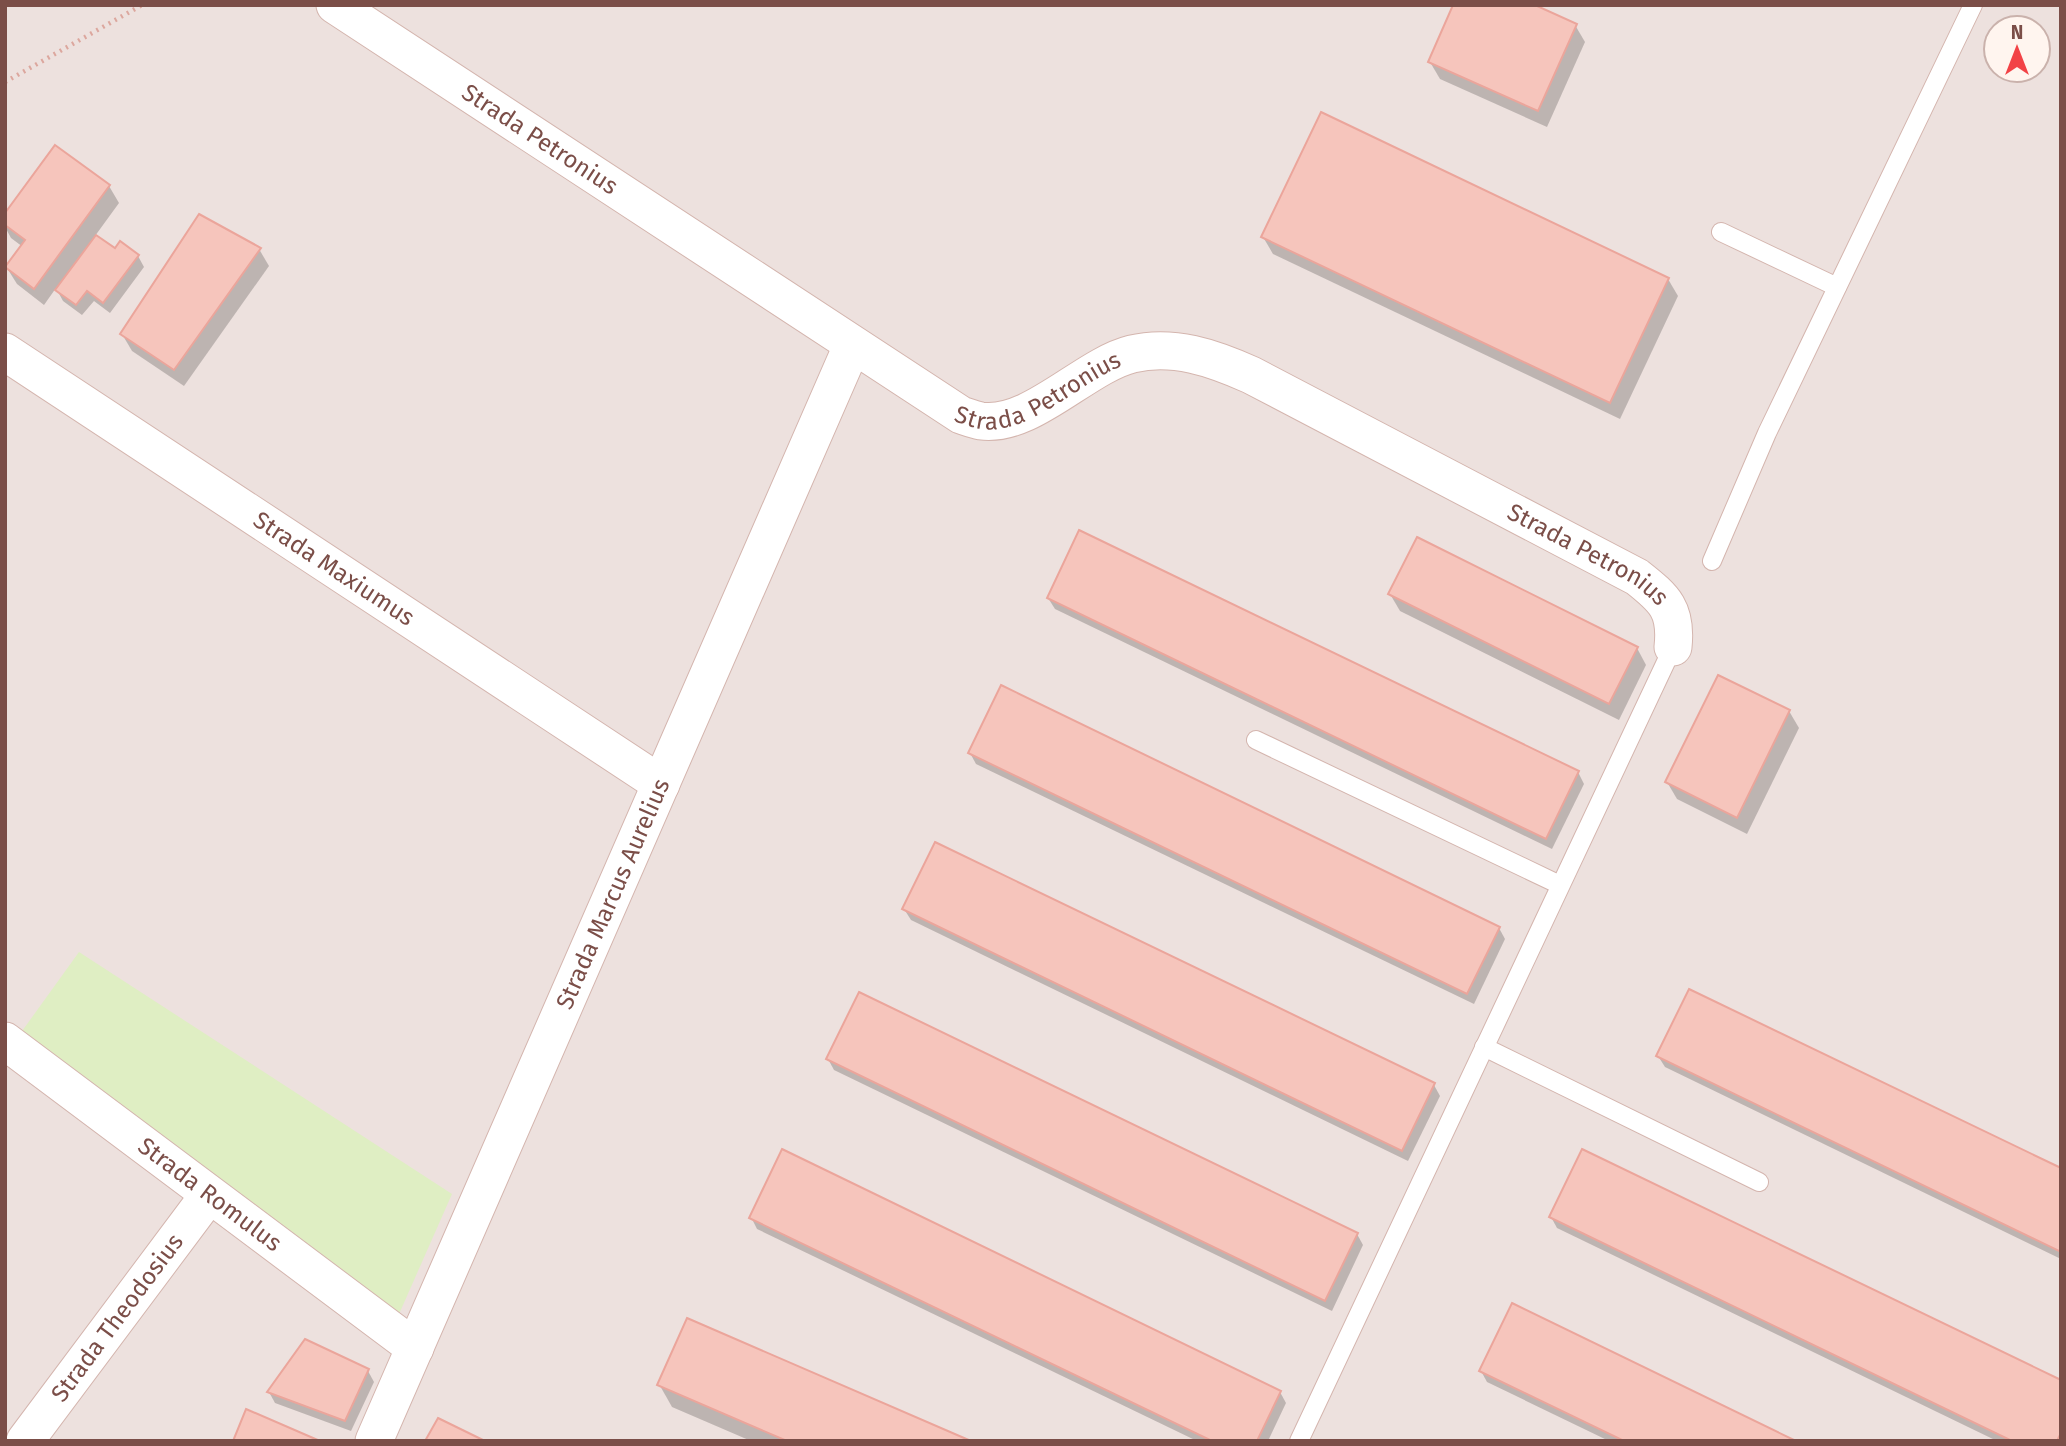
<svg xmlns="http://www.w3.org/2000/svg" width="2066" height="1446" font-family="'Fira Sans',sans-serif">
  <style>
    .industrial { fill: #ede1de; fill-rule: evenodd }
    .green { fill: #dfeec3 }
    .shadow { fill: #0003 }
    .building { fill: #f6c5bc; stroke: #eba59b; stroke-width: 2 }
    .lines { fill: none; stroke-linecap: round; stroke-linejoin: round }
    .service-casing { stroke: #d4b5ae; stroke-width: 20 }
    .minor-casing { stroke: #d4b5ae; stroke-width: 39 }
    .path { stroke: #dca79e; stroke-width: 4.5; stroke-dasharray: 2 5; stroke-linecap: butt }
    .service { stroke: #fff; stroke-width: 18 }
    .minor { stroke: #fff; stroke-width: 37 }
    .labels { text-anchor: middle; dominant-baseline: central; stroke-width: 7; stroke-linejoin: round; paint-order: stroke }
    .street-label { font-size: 24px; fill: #7b4e48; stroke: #fff5ef }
  </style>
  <rect width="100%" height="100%" fill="#feefe7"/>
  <!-- industrial -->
  <path class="industrial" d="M5,5H2061V1441H5ZM1996,28H2038V70H1996Z"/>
  <!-- green -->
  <polygon class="green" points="79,952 452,1194 392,1330 12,1045"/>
  <!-- shadow -->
  <g class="shadow">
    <polygon points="1575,25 1585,42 1547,127 1440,79 1430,62"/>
    <polygon points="109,186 119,203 95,236 115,251 138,256 144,267 110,313 94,301 82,315 63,301 56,288 44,305 17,284 7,268 23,247 11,238 5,227 5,216"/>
    <polygon points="1263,237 1668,279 1678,296 1620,419 1273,254"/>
    <polygon points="259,249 269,266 184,386 132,351 122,334"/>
    <polygon points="1390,594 1637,648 1646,665 1619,720 1400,611"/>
    <polygon points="1048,598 1578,772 1584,784 1552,849 1055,609"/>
    <polygon points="1789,711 1799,728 1747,834 1677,799 1667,782"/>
    <polygon points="970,753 1499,928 1505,939 1474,1004 976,764"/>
    <polygon points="904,909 1434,1085 1440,1096 1408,1161 911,920"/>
    <polygon points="1658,1056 2061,1170 2061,1259 1665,1067"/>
    <polygon points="828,1059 1357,1234 1363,1245 1332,1311 834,1070"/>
    <polygon points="751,1217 1280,1392 1286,1403 1268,1441 1197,1441 757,1229"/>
    <polygon points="1551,1217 2061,1382 2061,1441 1997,1441 1557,1228"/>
    <polygon points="368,1371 374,1382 351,1431 275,1403 269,1392"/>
    <polygon points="1481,1371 1792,1441 1609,1441 1487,1382"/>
    <polygon points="659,1384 966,1441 751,1441 672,1407"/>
  </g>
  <!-- building -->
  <g class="building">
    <polygon points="1453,5 1535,5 1577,24 1538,111 1428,62"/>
    <polygon points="1321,112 1669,278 1610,403 1261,237"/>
    <polygon points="55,145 110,185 34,289 5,267 25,240 5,225 5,213"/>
    <polygon points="199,214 261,248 174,370 120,334"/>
    <polygon points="96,235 115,248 120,241 139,255 103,303 87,291 76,305 55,290"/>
    <polygon points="1079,530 1579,771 1546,839 1047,598"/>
    <polygon points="1417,537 1638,647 1609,704 1388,594"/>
    <polygon points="1718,675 1790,710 1737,818 1665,782"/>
    <polygon points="1001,685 1500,927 1467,994 968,753"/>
    <polygon points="935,842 1435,1083 1402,1151 902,909"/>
    <polygon points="1689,989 2061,1168 2061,1252 1656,1056"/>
    <polygon points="859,992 1358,1233 1325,1301 826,1059"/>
    <polygon points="782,1149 1281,1391 1257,1441 1212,1441 749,1218"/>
    <polygon points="1582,1149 2061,1380 2061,1433 2057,1441 2012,1441 1549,1217"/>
    <polygon points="1512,1303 1796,1441 1624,1441 1479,1371"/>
    <polygon points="687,1318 971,1441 787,1441 657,1385"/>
    <polygon points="305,1339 369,1369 345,1421 267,1392"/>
    <polygon points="246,1409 320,1441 233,1441"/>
    <polygon points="438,1418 485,1441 425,1441"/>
  </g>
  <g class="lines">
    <!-- service casing -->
    <g class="service-casing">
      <g id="service">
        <polyline points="1721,232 1837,287"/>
        <polyline points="1712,561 1767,433 1973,5"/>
        <polyline points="1256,740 1560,885"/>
        <polyline points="1484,1047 1759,1182"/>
        <polyline points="1299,1441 1673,647"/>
      </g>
    </g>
    <!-- minor casing -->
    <g class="minor-casing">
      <g id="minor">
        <path id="s1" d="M335,5L961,415C967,417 975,420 981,421C1031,428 1084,366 1132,354C1173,344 1213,358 1251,375L1637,577C1665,599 1677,610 1673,647"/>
        <path id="s2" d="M5,352L661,784"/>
        <path id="s3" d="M5,1041L415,1348"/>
        <path id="s4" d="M25,1441L209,1195"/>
        <path id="s5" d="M374,1441L852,346"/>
      </g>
    </g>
    <!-- path -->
    <polyline class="path" points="5,82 142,5"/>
    <!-- service -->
    <use href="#service" class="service"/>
    <!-- minor -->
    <use href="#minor" class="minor"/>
  </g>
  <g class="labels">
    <!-- street labels -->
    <g class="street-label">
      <text stroke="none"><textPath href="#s1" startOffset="245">Strada Petronius</textPath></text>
      <text stroke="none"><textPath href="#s1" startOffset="833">Strada Petronius</textPath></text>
      <text stroke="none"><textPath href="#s1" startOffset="1442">Strada Petronius</textPath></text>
      <text stroke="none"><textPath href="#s2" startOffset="394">Strada Maxiumus</textPath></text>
      <text stroke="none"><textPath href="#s5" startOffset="597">Strada Marcus Aurelius</textPath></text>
      <text stroke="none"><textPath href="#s3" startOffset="256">Strada Romulus</textPath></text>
      <text stroke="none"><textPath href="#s4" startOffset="154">Strada Theodosius</textPath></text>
    </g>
  </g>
  <!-- border -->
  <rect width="2066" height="1446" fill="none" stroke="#7b4e48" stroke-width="14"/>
  <!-- north arrow -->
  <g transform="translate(2017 49)"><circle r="33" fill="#fff5ef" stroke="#cab2ac" stroke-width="2"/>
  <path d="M0-5L12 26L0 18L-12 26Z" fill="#f24246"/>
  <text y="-10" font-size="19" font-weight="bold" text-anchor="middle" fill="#7b4e48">N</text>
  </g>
</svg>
